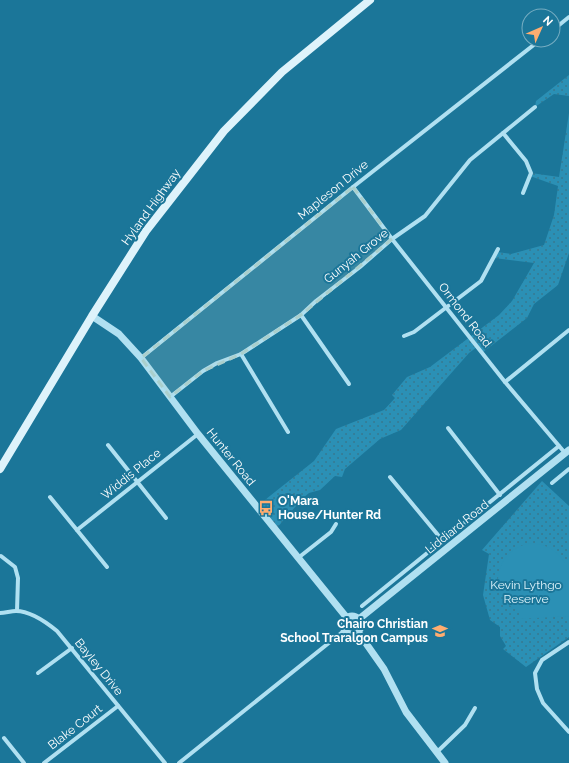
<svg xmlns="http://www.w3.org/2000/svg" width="569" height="763" font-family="Raleway,sans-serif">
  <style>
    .green { fill: url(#green-dots) }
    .pitch { fill: #2b90b5 }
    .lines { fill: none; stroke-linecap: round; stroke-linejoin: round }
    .minor { stroke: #b0e0f1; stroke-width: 4 }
    .tertiary { stroke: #b0e0f1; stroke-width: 7 }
    .secondary { stroke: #def3fb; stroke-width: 8 }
    .marked { fill: #abcfcc; fill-opacity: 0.2; stroke: #abcfcc; stroke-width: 3; stroke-dasharray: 8 5; stroke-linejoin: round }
    .labels { text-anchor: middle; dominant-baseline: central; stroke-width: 4; stroke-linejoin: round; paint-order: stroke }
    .street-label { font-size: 12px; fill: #fff; stroke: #1b7699 }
    .poi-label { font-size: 12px; font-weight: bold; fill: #fff; stroke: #1b7699; text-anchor: start }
    .park-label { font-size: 12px; fill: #dff5fc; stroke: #1b7699 }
  </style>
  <defs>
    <pattern id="green-dots" width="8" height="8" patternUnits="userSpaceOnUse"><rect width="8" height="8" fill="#2b90b5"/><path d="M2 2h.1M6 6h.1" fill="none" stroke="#377890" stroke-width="1.8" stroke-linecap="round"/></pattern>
  </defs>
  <rect width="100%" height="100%" fill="#1b7699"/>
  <!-- green -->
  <g class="green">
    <polygon points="569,75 569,96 554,94 535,107 536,101"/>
    <polygon points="569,113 569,253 558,285 534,304 527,318 482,353 477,347 469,353 401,430 380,439 345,469 342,477 335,476 320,490 309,493 303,498 275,530 256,507 314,461 336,429 384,410 395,398 392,395 407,377 430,367 499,315 512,301 534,263 494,258 497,252 511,254 544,245 554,215 558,186 530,176 531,173 559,177"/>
    <polygon points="542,481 569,506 569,637 526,667 503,649 506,646 500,636 500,627 490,620 483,595 489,554 482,550"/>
  </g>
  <!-- pitch -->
  <path class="pitch" d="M526,544C543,542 556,549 565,563H569V616L520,619V612C487,597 493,554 526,544Z"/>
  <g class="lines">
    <!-- minor -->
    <g class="minor">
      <polyline points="553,30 569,17"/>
      <polyline points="503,133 526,161 531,173 523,193"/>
      <polyline points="353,187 392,239 505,382 565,453"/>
      <polyline points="301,315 349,384"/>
      <polyline points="404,336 414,332 481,281 498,249"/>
      <polyline points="241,354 288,432"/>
      <polyline points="141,358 353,187 540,40"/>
      <polyline points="505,382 569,330"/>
      <polyline points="170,397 203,371 217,363 241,354 301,315 316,301 360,267 392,239 425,216 470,160 535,107"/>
      <polyline points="448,428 500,495"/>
      <polyline points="108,445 166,518"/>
      <polyline points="390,477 443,541"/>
      <polyline points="552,483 569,469"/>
      <polyline points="50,497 107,567"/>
      <polyline points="77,530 198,434"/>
      <polyline points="1,556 15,567 18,578 17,611"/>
      <polyline points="298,558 331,532 336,524"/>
      <polyline points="362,606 559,446"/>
      <path d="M0,613C5,613 11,611 16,611C31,611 46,622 57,631L165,763"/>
      <polyline points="569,642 542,660 535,673 537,689 543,703 569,732"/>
      <polyline points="38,673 72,648"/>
      <polyline points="4,738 24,763"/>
      <polyline points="437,752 465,725 475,708"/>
      <polyline points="44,763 118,706"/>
      <polyline points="179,763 345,630"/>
    </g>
    <!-- tertiary -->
    <g class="tertiary">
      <polyline points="92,316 119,334 141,358 198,434 347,618"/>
      <circle cx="352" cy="625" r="9"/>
      <polyline points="359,619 569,450"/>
      <polyline points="358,632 384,669 406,712 445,763"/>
    </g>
    <!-- secondary -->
    <polyline class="secondary" points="0,469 92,316 146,231 224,131 282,72 370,0"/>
  </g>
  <!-- marked area -->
  <path class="marked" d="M353,187L392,239L301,315L241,354L203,371L170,397L141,358Z"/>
  <!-- icons -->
  <defs>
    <g id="bus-bare" transform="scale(1.2)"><path d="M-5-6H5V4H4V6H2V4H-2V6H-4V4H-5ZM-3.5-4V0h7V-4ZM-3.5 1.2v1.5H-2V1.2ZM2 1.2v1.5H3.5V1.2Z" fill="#ffad70" stroke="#1b7699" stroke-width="2.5" paint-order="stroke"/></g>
    <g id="school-bare" transform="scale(1.2)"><path d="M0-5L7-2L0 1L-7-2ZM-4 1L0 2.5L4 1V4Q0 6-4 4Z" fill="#ffad70" stroke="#1b7699" stroke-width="2.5" paint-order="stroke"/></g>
  </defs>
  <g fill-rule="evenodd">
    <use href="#bus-bare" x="266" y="508"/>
    <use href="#school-bare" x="440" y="631"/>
  </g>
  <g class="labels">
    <!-- street labels -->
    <g class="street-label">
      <text transform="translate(333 190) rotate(-39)">Mapleson Drive</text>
      <text transform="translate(151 207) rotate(-54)">Hyland Highway</text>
      <text transform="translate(356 256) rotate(-39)">Gunyah Grove</text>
      <text transform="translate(465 315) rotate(52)">Ormond Road</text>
      <text transform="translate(231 457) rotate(51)">Hunter Road</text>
      <text transform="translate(131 474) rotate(-39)">Widdis Place</text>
      <text transform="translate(457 527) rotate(-39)">Liddiard Road</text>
      <text transform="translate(99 667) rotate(51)">Bayley Drive</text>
      <text transform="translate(75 727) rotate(-38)">Blake Court</text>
    </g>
    <!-- poi labels -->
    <g class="poi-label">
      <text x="278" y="501">O'Mara<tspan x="278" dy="14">House/Hunter Rd</tspan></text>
      <text x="428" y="624" text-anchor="end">Chairo Christian<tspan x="428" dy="14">School Traralgon Campus</tspan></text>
    </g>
    <!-- park labels -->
    <g class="park-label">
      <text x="526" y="585">Kevin Lythgo<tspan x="526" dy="14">Reserve</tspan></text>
    </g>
  </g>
  <!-- north arrow -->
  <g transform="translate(541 28) rotate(45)"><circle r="19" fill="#1b7699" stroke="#76adc2"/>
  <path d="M0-3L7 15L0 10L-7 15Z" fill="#ffad70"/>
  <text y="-6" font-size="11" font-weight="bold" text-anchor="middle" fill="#ffffff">N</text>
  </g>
</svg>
